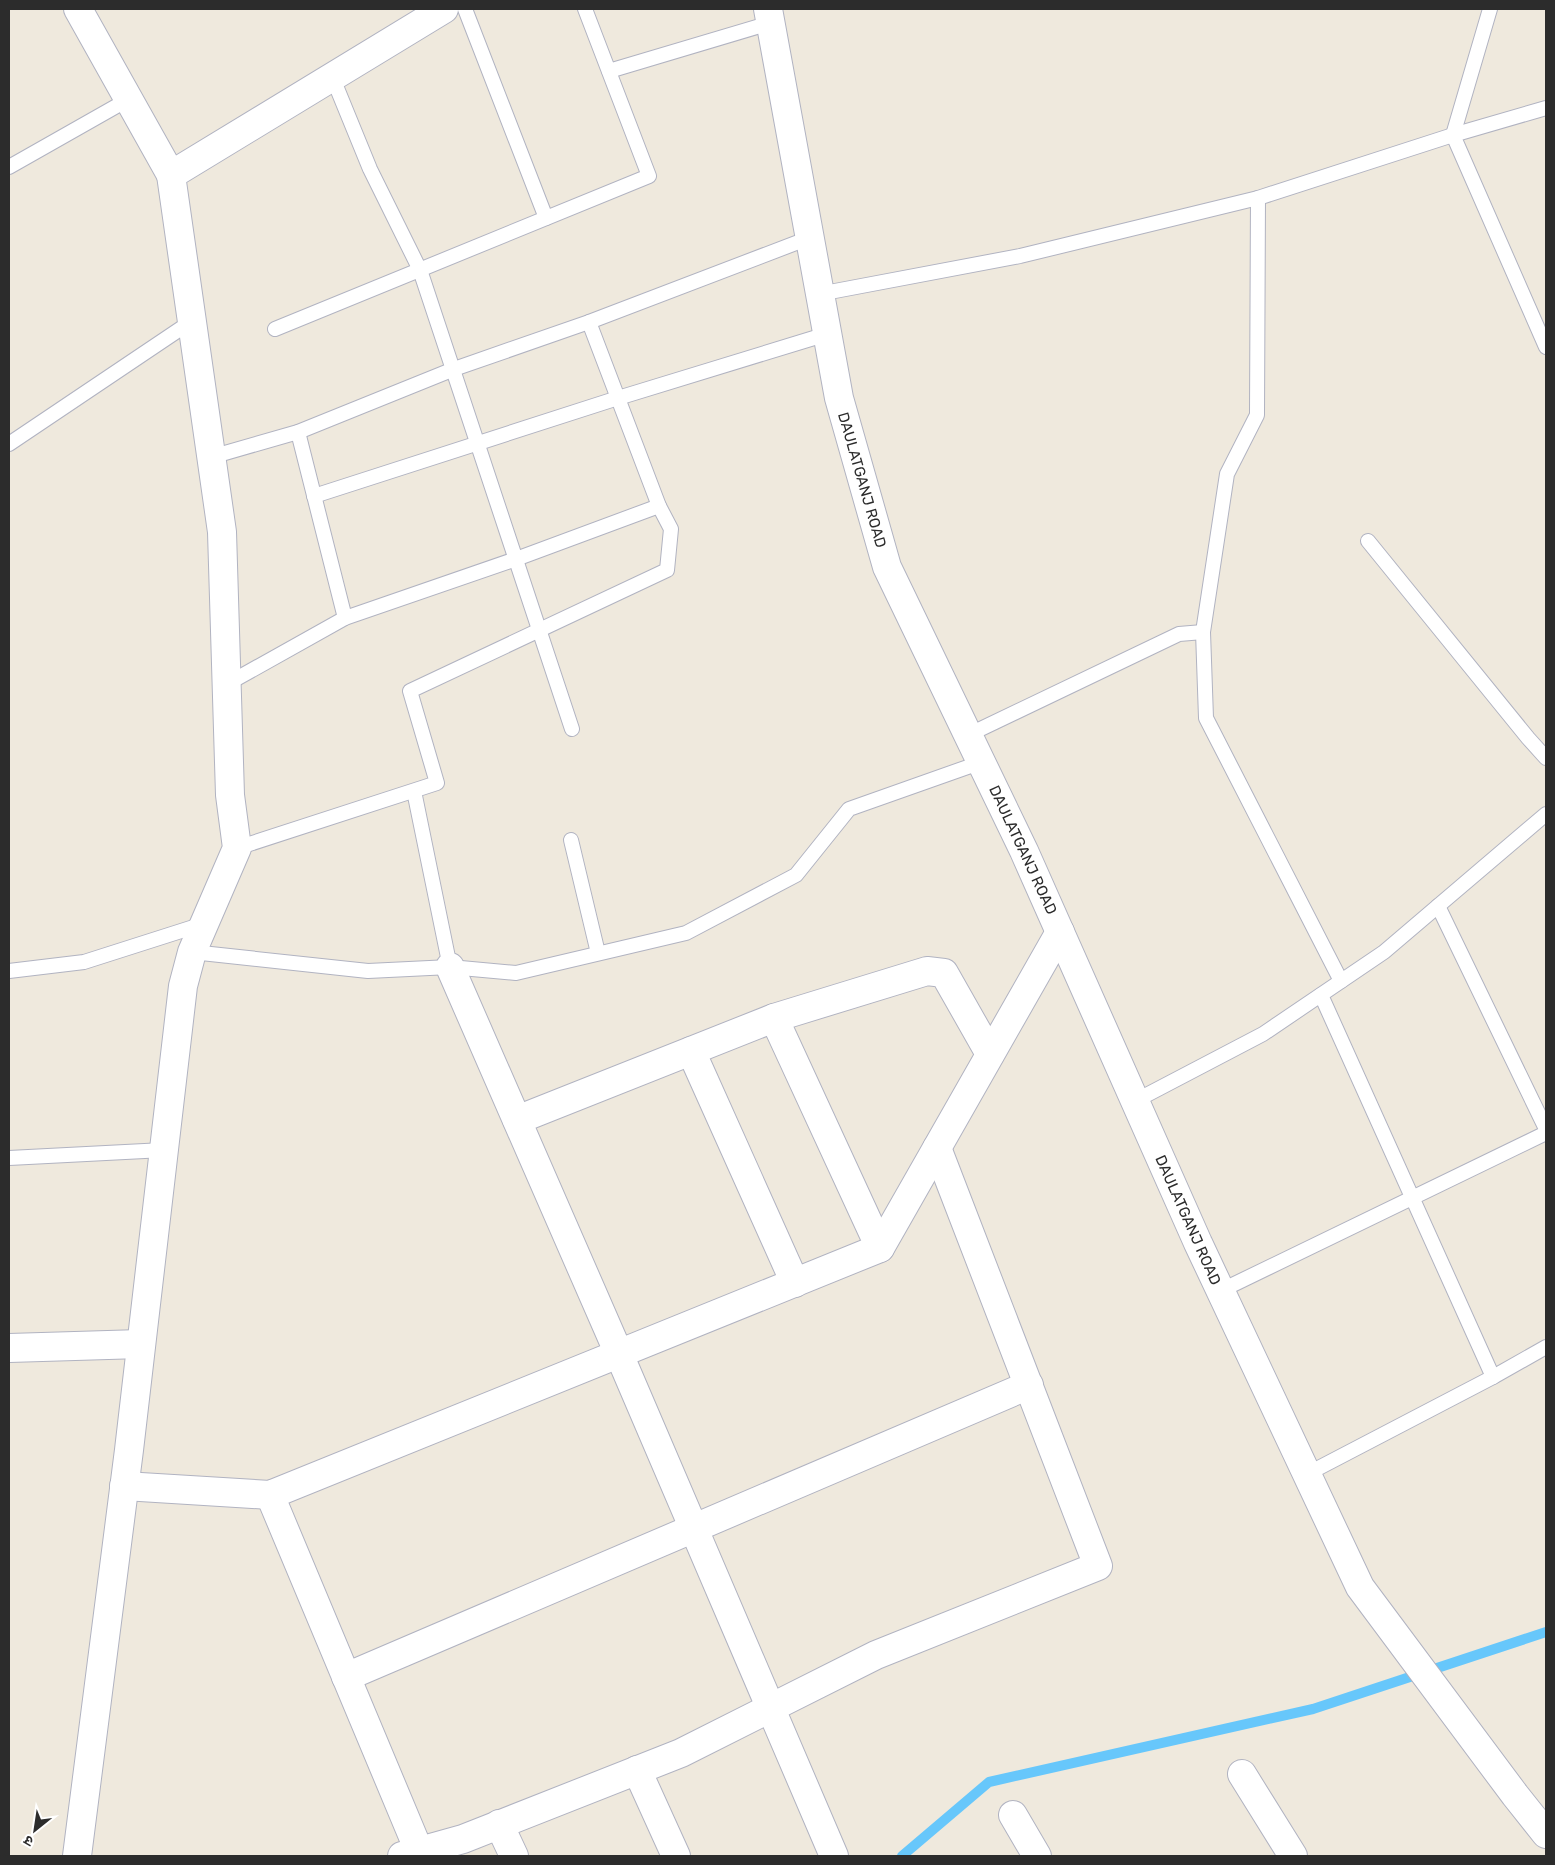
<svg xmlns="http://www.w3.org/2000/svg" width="1555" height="1865" font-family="Rubik,'Noto Sans Devanagari',sans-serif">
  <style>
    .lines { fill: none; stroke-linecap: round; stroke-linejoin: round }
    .stream { stroke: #67c7fb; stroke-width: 10 }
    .service-casing { stroke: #b1b3c1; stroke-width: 16 }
    .minor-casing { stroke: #b1b3c1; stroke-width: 30 }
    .tertiary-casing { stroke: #b1b3c1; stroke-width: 30 }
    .service { stroke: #fff; stroke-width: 14 }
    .minor { stroke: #fff; stroke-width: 28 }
    .tertiary { stroke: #fff; stroke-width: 28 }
    .labels { text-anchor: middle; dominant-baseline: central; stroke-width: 4; stroke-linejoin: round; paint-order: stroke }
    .street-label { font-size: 15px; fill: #2c2c2c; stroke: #fff }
  </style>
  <rect width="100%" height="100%" fill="#efe9dd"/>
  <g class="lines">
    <!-- stream -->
    <polyline class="stream" points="902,1856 989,1782 1313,1709 1546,1632"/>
    <!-- service casing -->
    <g class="service-casing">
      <g id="service">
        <polyline points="465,9 546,218"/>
        <polyline points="1490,9 1453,135 1546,347"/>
        <polyline points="609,71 770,23"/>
        <polyline points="332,76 370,169 420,270 572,729"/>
        <polyline points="9,167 129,99"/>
        <polyline points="1258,198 1257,415 1227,474 1203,632 1206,718 1341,981"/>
        <polyline points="819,294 1020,256 1258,198 1453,135 1546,108"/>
        <polyline points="275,329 649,176 585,9"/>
        <polyline points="298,432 345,618"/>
        <polyline points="9,444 192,321"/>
        <polyline points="211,457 298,432 454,369 589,322 809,238"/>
        <polyline points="314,496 618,398 827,334"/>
        <polyline points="1368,541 1528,738 1546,758"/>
        <polyline points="227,684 345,618 516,559 659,506"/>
        <polyline points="968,735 1179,634 1203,632"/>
        <polyline points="414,791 450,967"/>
        <polyline points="571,840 598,953"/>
        <polyline points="237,848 437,783 410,691 667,570 671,529 659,506 589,322"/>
        <polyline points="1438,906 1546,1129"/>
        <polyline points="192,952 368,971 450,967 516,973 686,933 796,875 849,809 982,762"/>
        <polyline points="9,971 84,962 203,924"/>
        <polyline points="1321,995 1493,1377"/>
        <polyline points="1135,1101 1263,1034 1384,952 1546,814"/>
        <polyline points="9,1158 164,1150"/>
        <polyline points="1220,1291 1546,1133"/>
        <polyline points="1307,1474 1493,1377 1546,1347"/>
      </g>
    </g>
    <!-- minor casing -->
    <g class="minor-casing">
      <g id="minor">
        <polyline points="78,9 171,175"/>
        <polyline points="450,967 619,1354 834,1856"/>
        <polyline points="774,1018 880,1248"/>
        <polyline points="691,1051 795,1283"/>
        <polyline points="517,1120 774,1018 927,971 944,973 990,1054"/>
        <polyline points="9,1348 141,1344"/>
        <polyline points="124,1486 270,1495 880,1248 1060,932"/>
        <polyline points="270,1495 419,1851"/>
        <polyline points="346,1677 1029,1385"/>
        <polyline points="637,1770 676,1856"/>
        <polyline points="1242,1774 1293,1856"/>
        <polyline points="1013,1815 1037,1856"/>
        <polyline points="499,1824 514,1856"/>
        <polyline points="77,1856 129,1450 183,986 192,952 237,848 230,795 222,532 171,175 444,9"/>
        <polyline points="402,1856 463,1839 681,1753 876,1655 1098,1566 937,1148"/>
      </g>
    </g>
    <!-- tertiary casing -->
    <g class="tertiary-casing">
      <polyline id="tertiary" points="768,9 839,398 887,567 1024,851 1198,1243 1360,1587 1515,1795 1546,1834"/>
    </g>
    <!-- service -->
    <use href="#service" class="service"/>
    <!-- minor -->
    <use href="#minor" class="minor"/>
    <!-- tertiary -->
    <use href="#tertiary" class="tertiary"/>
  </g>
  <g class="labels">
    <!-- street labels -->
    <g class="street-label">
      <text transform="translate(862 480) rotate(74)">DAULATGANJ ROAD</text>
      <text transform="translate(1023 850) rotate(65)">DAULATGANJ ROAD</text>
      <text transform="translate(1188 1220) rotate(66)">DAULATGANJ ROAD</text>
    </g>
  </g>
  <!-- border -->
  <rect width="1555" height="1865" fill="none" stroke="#2c2c2c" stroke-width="20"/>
  <!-- north arrow -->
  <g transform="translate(35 1830) rotate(210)" stroke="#ffffff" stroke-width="4" paint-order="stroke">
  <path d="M0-4L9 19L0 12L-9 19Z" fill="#2c2c2c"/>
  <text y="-8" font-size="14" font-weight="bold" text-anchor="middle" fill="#2c2c2c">उ</text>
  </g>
</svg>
